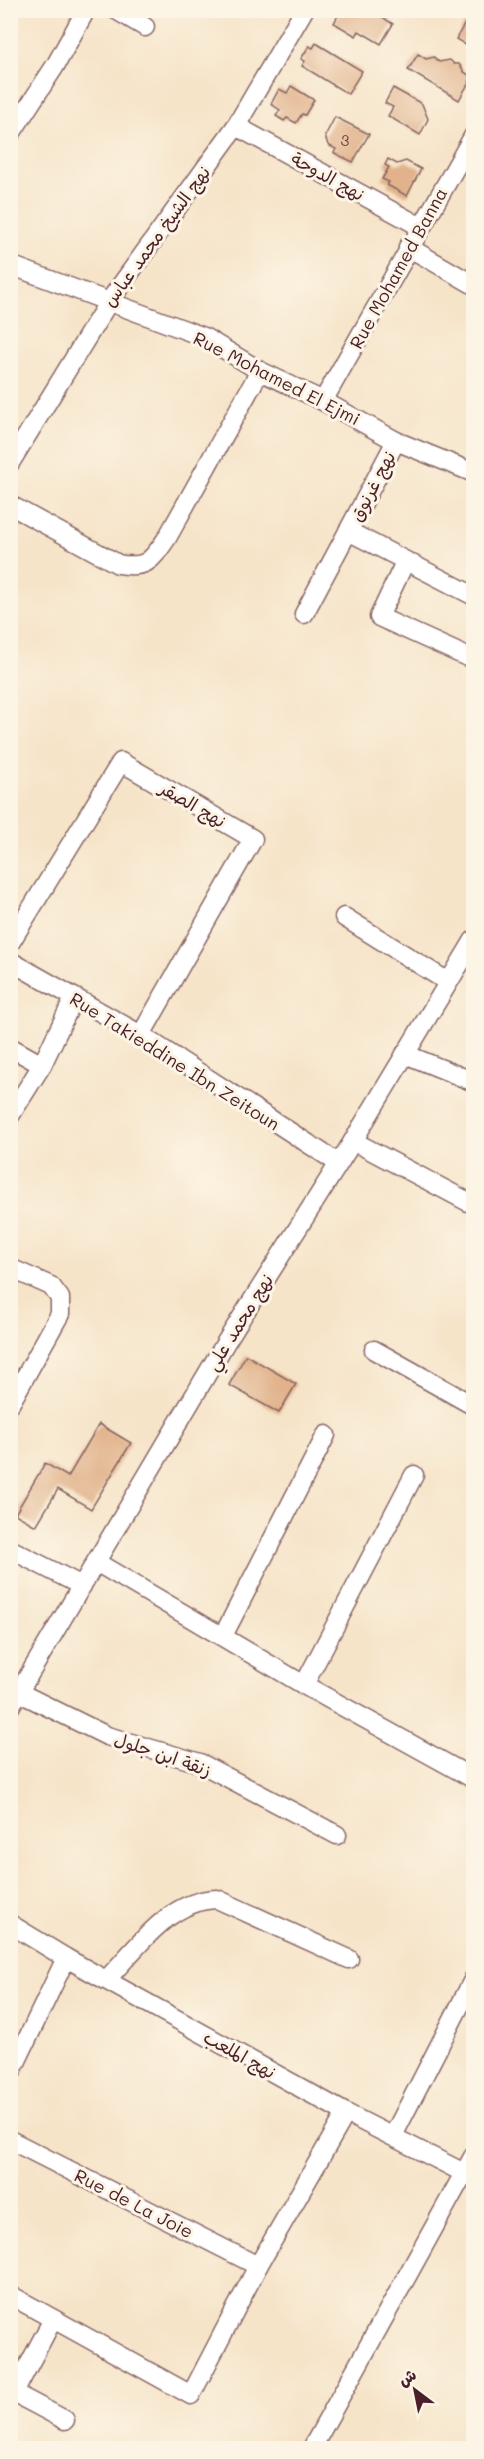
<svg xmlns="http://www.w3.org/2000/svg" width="484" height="2459" font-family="Mali,'Playpen Sans Arabic',sans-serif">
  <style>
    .building { fill: #e1b28b }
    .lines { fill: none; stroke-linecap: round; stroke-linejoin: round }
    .minor-casing { stroke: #866462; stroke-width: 21 }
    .minor { stroke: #fff; stroke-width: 18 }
    .labels { text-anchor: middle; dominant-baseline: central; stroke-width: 6; stroke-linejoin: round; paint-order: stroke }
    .number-label { font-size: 15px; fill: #704443 }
    .street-label { font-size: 18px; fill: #4a1f2b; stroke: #fcf5e5 }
  </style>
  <rect width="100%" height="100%" fill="#fcf5e5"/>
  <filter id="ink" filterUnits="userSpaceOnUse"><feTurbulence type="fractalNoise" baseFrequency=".0167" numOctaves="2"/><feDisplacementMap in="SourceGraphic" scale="12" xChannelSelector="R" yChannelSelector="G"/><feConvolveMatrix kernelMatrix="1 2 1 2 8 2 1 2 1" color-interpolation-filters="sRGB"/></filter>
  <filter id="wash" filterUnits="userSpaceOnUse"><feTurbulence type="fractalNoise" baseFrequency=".008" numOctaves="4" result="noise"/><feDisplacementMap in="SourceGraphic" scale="24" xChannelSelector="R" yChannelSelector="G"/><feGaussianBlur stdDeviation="1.35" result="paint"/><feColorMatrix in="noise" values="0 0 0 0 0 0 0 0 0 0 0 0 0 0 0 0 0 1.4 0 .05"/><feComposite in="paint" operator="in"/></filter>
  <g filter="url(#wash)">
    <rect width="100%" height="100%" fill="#f6e4c9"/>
    <g id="blocks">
      <!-- building -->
      <g class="building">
        <polygon points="341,10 371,10 393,24 381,44 359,31 356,36 334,23"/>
        <polygon points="474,16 474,50 456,39 465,23 468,25"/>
        <polygon points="316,43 362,71 348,94 302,66 305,61 301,59 309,46 313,48"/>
        <polygon points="418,54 426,59 434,57 439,62 450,60 454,64 459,64 464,72 472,77 459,100 408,70"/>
        <polygon points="291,86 314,100 305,115 302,114 296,123 287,118 284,121 276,116 280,110 271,104 279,89 287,93"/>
        <polygon points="393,88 422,104 428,119 420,135 388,116 393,107 385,103"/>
        <polygon points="335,117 369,134 353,162 334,153 336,149 328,145 325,136"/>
        <polygon points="388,159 397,164 406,161 421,169 407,196 387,185 389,182 382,179 389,167 385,165"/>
        <polygon points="246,1355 296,1384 279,1413 229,1385"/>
        <polygon points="99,1424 131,1443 91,1509 58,1489 36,1526 15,1514 45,1463 68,1477"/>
      </g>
    </g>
  </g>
  <g filter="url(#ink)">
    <use href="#blocks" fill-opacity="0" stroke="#866462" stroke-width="1.5"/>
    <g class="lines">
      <!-- minor casing -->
      <g class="minor-casing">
        <g id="minor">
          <polyline points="116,10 145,27"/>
          <polyline points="236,126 421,227"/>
          <polyline points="10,135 55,66 86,10"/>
          <polyline points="408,247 474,285"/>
          <polyline points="10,265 204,337 260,371 323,401 396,441 474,473"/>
          <polyline points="323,401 474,135"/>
          <polyline points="10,463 108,303 236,126 304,10"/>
          <path d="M10,505L118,564C147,569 151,561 167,538L260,371"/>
          <polyline points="348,531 474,596"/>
          <polyline points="405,562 379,617 474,660"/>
          <polyline points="304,614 396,441"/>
          <polyline points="344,917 448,982"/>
          <polyline points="10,943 121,762 253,839 141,1035"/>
          <polyline points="10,961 141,1035 338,1163"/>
          <polyline points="10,1047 42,1065"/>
          <polyline points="405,1054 474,1082"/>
          <polyline points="10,1116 42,1065 74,998"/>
          <polyline points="353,1141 474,1205"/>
          <polyline points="10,1268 51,1286 60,1298 60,1314 10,1404"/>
          <polyline points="374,1350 474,1406"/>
          <polyline points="10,1549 82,1586"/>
          <polyline points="96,1562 304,1685 474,1779"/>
          <polyline points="223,1636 326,1435"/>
          <polyline points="304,1685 414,1475"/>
          <polyline points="10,1688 107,1736 200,1763 337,1835"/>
          <polyline points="10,1707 226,1342 353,1141 474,940"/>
          <polyline points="10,1924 66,1958 346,2113 474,2178"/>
          <path d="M107,1979C138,1947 169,1900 217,1899L349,1959"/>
          <polyline points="10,2075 66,1958"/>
          <polyline points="393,2136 474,1978"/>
          <polyline points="10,2140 258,2266"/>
          <polyline points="10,2295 191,2395 258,2266 346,2113"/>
          <polyline points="53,2319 14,2393 65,2420"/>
          <polyline points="312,2448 474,2155"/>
        </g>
      </g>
      <!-- minor -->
      <use href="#minor" class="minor"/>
    </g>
  </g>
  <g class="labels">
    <!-- number labels -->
    <g class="number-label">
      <text x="345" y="140">3</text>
    </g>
    <!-- street labels -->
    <g class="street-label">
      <text transform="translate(328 176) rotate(29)">نهج الدوحة</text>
      <text transform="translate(156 236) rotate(-54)">نهج الشيخ محمد عباس</text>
      <text transform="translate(398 268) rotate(-61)">Rue Mohamed Banna</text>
      <text transform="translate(277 378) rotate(27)">Rue Mohamed El Ejmi</text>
      <text transform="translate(372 486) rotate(-62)">نهج غرنوق</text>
      <text transform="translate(193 804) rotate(30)">نهج الصقر</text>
      <text transform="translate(175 1061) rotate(32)">Rue Takieddine Ibn Zeitoun</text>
      <text transform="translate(239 1322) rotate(-58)">نهج محمد علي</text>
      <text transform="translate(163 1754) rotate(19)">زنقة ابن جلول</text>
      <text transform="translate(240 2054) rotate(29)">نهج الملعب</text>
      <text transform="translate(134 2203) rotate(27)">Rue de La Joie</text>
    </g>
  </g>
  <!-- margin -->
  <rect width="484" height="2459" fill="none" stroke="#fcf5e5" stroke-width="36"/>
  <!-- north arrow -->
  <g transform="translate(415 2390) rotate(328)" stroke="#fcf5e5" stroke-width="4.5" paint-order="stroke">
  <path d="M0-4.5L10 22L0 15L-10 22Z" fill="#4a1f2b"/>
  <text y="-9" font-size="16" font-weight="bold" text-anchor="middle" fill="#4a1f2b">ش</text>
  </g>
</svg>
